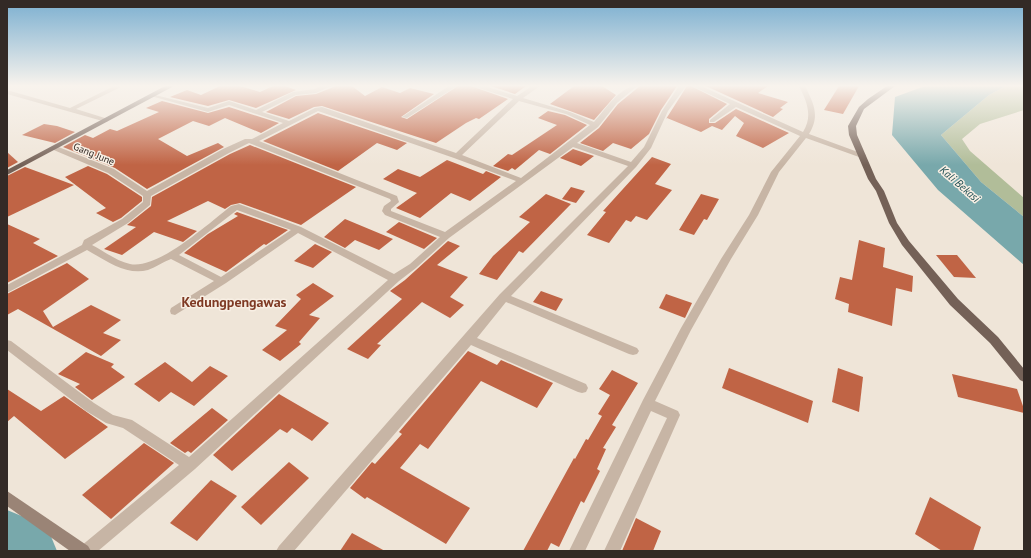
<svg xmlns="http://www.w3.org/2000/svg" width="1031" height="558" font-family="'PT Sans',sans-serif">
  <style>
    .green { fill: #b1bd99 }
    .water { fill: #78a8ab }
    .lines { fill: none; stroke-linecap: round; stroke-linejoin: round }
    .river { fill: #78a8ab; fill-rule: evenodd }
    .building { fill: #c06445 }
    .street { fill: #c7b5a5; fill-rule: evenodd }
    .secondary { fill: #9a8476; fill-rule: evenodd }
    .primary { fill: #746157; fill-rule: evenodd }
    .labels { text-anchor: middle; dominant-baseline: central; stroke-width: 3; stroke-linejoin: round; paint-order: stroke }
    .far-street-label { font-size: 10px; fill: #332a26; stroke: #f8efe4 }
    .far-water-label { font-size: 11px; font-style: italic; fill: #1d4e52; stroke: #f8efe4 }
    .quarter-label { font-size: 14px; font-weight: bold; fill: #7e3923; stroke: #f8efe4 }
  </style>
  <rect width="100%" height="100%" fill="#efe5d8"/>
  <!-- green -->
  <polygon class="green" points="1006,86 1024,86 1024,110 980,124 962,139 970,151 1024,198 1024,217 981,182 941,135 989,95"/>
  <!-- water -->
  <polygon class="water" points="925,86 1006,86 989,95 941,135 981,182 1024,217 1024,265 938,190 892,135 895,97"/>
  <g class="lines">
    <!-- river -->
    <polygon class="river" points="7,510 24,517 50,534 57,551 7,551"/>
  </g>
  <!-- building -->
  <g class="building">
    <polygon points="220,86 240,86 260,92 273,86 285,86 296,90 256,108 229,100 208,106 170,97 187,90 201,95"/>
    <polygon points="336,86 352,86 365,96 382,87 400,93 410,88 434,94 401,117 407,119 458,86 471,86 508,99 479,119 476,118 466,123 436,143 322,106 314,107 289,119 266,112 296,96 316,94"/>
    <polygon points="491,86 526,86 515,94"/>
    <polygon points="574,86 602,86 616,95 594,120 570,111 550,104"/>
    <polygon points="640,86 677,86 661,110 649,134 631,149 613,143 603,151 580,143 599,128 618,104"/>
    <polygon points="687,86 691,86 727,104 709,119 709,123 715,123 736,109 789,133 763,148 736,136 744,123 735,116 722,130 712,126 701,132 667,118 666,119"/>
    <polygon points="706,86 768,86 758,93 788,102 780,108 783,109 773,117"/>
    <polygon points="839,86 859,86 843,114 824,110"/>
    <polygon points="162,101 208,113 229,107 279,123 261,133 225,118 209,126 193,121 158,139 187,156 218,143 224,147 147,189 115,168 63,147 85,135 93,138 110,129 117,131 159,112 146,108"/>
    <polygon points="548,111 565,115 587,125 550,154 539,150 515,170 512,168 508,171 493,166 508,154 512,155 557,125 538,118"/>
    <polygon points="318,113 407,143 397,150 377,143 338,171 263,141"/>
    <polygon points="44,124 57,126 75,132 55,143 22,135"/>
    <polygon points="250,145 356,187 301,225 240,203 231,205 225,209 208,201 167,221 197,231 183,242 154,232 122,255 104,249 136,227 127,225 151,206 152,197 230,154"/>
    <polygon points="573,149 594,156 581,166 560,158"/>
    <polygon points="7,152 18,162 7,168"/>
    <polygon points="652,157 671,164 655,184 672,190 647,220 636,216 631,222 626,220 609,243 587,235 606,212 603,211"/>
    <polygon points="447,160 483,174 486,171 501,177 470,201 451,193 420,218 396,208 417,193 383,179 398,169 420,177"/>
    <polygon points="88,166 107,174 142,197 142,201 121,218 113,222 96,213 106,208 65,177"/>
    <polygon points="25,167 74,185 7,217 7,176"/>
    <polygon points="571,187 585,191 576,203 562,199"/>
    <polygon points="546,194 571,204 523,253 519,251 497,280 479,274 493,256 530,222 519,217"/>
    <polygon points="701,194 719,199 707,220 704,219 694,235 679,230"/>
    <polygon points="237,212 288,230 266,245 264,244 226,272 184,253 208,234 238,216 234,214"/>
    <polygon points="345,219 393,239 379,250 355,240 345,248 324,237"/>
    <polygon points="399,222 437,238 424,249 386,232"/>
    <polygon points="7,224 40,239 33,243 58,256 7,283"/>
    <polygon points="859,240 885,248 883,267 913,276 912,292 896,288 892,326 848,312 849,304 835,299 840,277 852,280"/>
    <polygon points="448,241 460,246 437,265 468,277 450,297 464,305 450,318 422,302 377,344 381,345 368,359 347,349 402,299 390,291 405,280"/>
    <polygon points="315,244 332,252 313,268 294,261"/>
    <polygon points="936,255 957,255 976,278 954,277"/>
    <polygon points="67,263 89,279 43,311 53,327 91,305 121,320 103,333 121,340 101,356 18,309 7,315 7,294"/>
    <polygon points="313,283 334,296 309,315 320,318 299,342 301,344 280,361 262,350 287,330 275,326 301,299 296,295"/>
    <polygon points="541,291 563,299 556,311 533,302"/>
    <polygon points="666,294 692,303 685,318 659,308"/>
    <polygon points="468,351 497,365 501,360 553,383 537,408 481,381 428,449 420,444 400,468 470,508 446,544 367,497 365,499 350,488 372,462 375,464 402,434 399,432"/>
    <polygon points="86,352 114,364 111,367 125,377 92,400 75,387 80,384 58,374"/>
    <polygon points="165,362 192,382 210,366 228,376 194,406 171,392 159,402 134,384"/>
    <polygon points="729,368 813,401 808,423 722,388"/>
    <polygon points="838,368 863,377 859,412 832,402"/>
    <polygon points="612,370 638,383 612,425 616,427 603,448 606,449 597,469 600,471 584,503 581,501 559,547 551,543 547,551 523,551 574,458 575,459 586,439 588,440 602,416 598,414 610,395 599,389"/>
    <polygon points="952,374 1017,389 1024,409 1024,413 958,397"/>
    <polygon points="7,389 41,411 64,396 108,427 65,459 14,416 7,422"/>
    <polygon points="279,394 329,423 312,441 292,428 287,433 280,429 232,471 213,455"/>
    <polygon points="212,408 228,420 191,453 188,451 185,453 170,443"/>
    <polygon points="144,443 174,463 111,519 82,495"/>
    <polygon points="289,462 309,478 261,525 241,507"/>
    <polygon points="211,480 237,496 197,541 170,523"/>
    <polygon points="930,497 981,527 973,551 942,551 915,534"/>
    <polygon points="636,518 661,531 653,551 622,551"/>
    <polygon points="352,533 385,551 340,551"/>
  </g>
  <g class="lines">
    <!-- street -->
    <g class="street">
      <polygon points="114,86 121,87 76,109 108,119 108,121 106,122 7,94 7,90 70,108"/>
      <path d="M321,86H331L316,93L296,95L262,112L289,121L315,108L322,107L456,153L513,99L472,86H484L517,96L532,86H540L523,98L570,112L594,122C605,110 620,86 637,86L617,103L598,127L577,143L631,162L644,147L662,111L679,86H686L668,111L651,148L636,167L511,296L637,348L639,351L637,354L633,355L629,354L506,302L477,338L586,384L588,388L586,392L582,393L578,392L471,345L294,551H276L279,546L500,294L628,166L573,147L449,238L416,268L399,281L195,469L98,551H78L81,546L179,465L123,428L106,423L86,411L7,350V340L11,341L94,403L113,415L132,420L189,457L388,280L298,233L226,283L175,315L171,314L170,311L171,308L214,281L171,259C163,262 156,267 148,270C126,276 105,260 87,250L7,293V285L82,245L84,240L122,219L143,202V196L108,173L49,148L53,146H56L114,169L147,191L223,149L245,139H252L283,123L229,105L208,112L151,96V94L208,108L229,101L256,110L293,92L315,89ZM519,101L566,114L590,125L521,178L462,155ZM318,111L454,158L516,181L445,232L391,211V209L399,202L397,196L259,141ZM249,143L390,199L391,201L384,206L382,211L385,215L440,237L410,264L394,274L301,227L239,204L231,206C209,223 158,270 130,264C116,261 104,251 92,245L128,223L150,205L151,196L229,153ZM237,210L291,230L221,277L179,255Z"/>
      <polygon points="449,86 457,86 407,118 402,117"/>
      <path d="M692,86H701L803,132C813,116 807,102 799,86H805C814,104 820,116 809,134L866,155L865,157H859L806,138L779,172L758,215L731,259L691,330L655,401L678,411L680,415L620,551H604L667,418L651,411L585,551H569L643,400L681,328L721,259L749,215L771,172L800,136L736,107L714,122H710V120L730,104Z"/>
    </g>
    <!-- secondary -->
    <polygon class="secondary" points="7,491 88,546 91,551 70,551 7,506"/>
    <!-- primary -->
    <g class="primary">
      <polygon points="165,86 174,86 7,175 7,170"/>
      <polygon points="887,86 895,86 864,109 856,126 857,135 876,179 884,191 897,223 909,241 958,299 998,337 1024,369 1024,382 1020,380 990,343 950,305 902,245 889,223 876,191 868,179 849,135 848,126 859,107 868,99"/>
    </g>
  </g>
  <!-- sky -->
  <linearGradient id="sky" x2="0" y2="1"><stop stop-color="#7bafd0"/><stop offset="0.52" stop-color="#f8f3ed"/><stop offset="1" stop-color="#f8f3ed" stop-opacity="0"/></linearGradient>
  <rect width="1031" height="165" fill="url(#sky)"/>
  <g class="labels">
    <!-- far-street labels -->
    <g class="far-street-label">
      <text transform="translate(94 154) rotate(22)">Gang June</text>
    </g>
    <!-- far-water labels -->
    <g class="far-water-label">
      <text transform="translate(960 184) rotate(41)">Kali Bekasi</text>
    </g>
    <!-- quarter labels -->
    <g class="quarter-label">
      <text x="234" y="302">Kedungpengawas</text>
    </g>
  </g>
  <!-- border -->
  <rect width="1031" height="558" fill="none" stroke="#332a26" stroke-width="16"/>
</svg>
